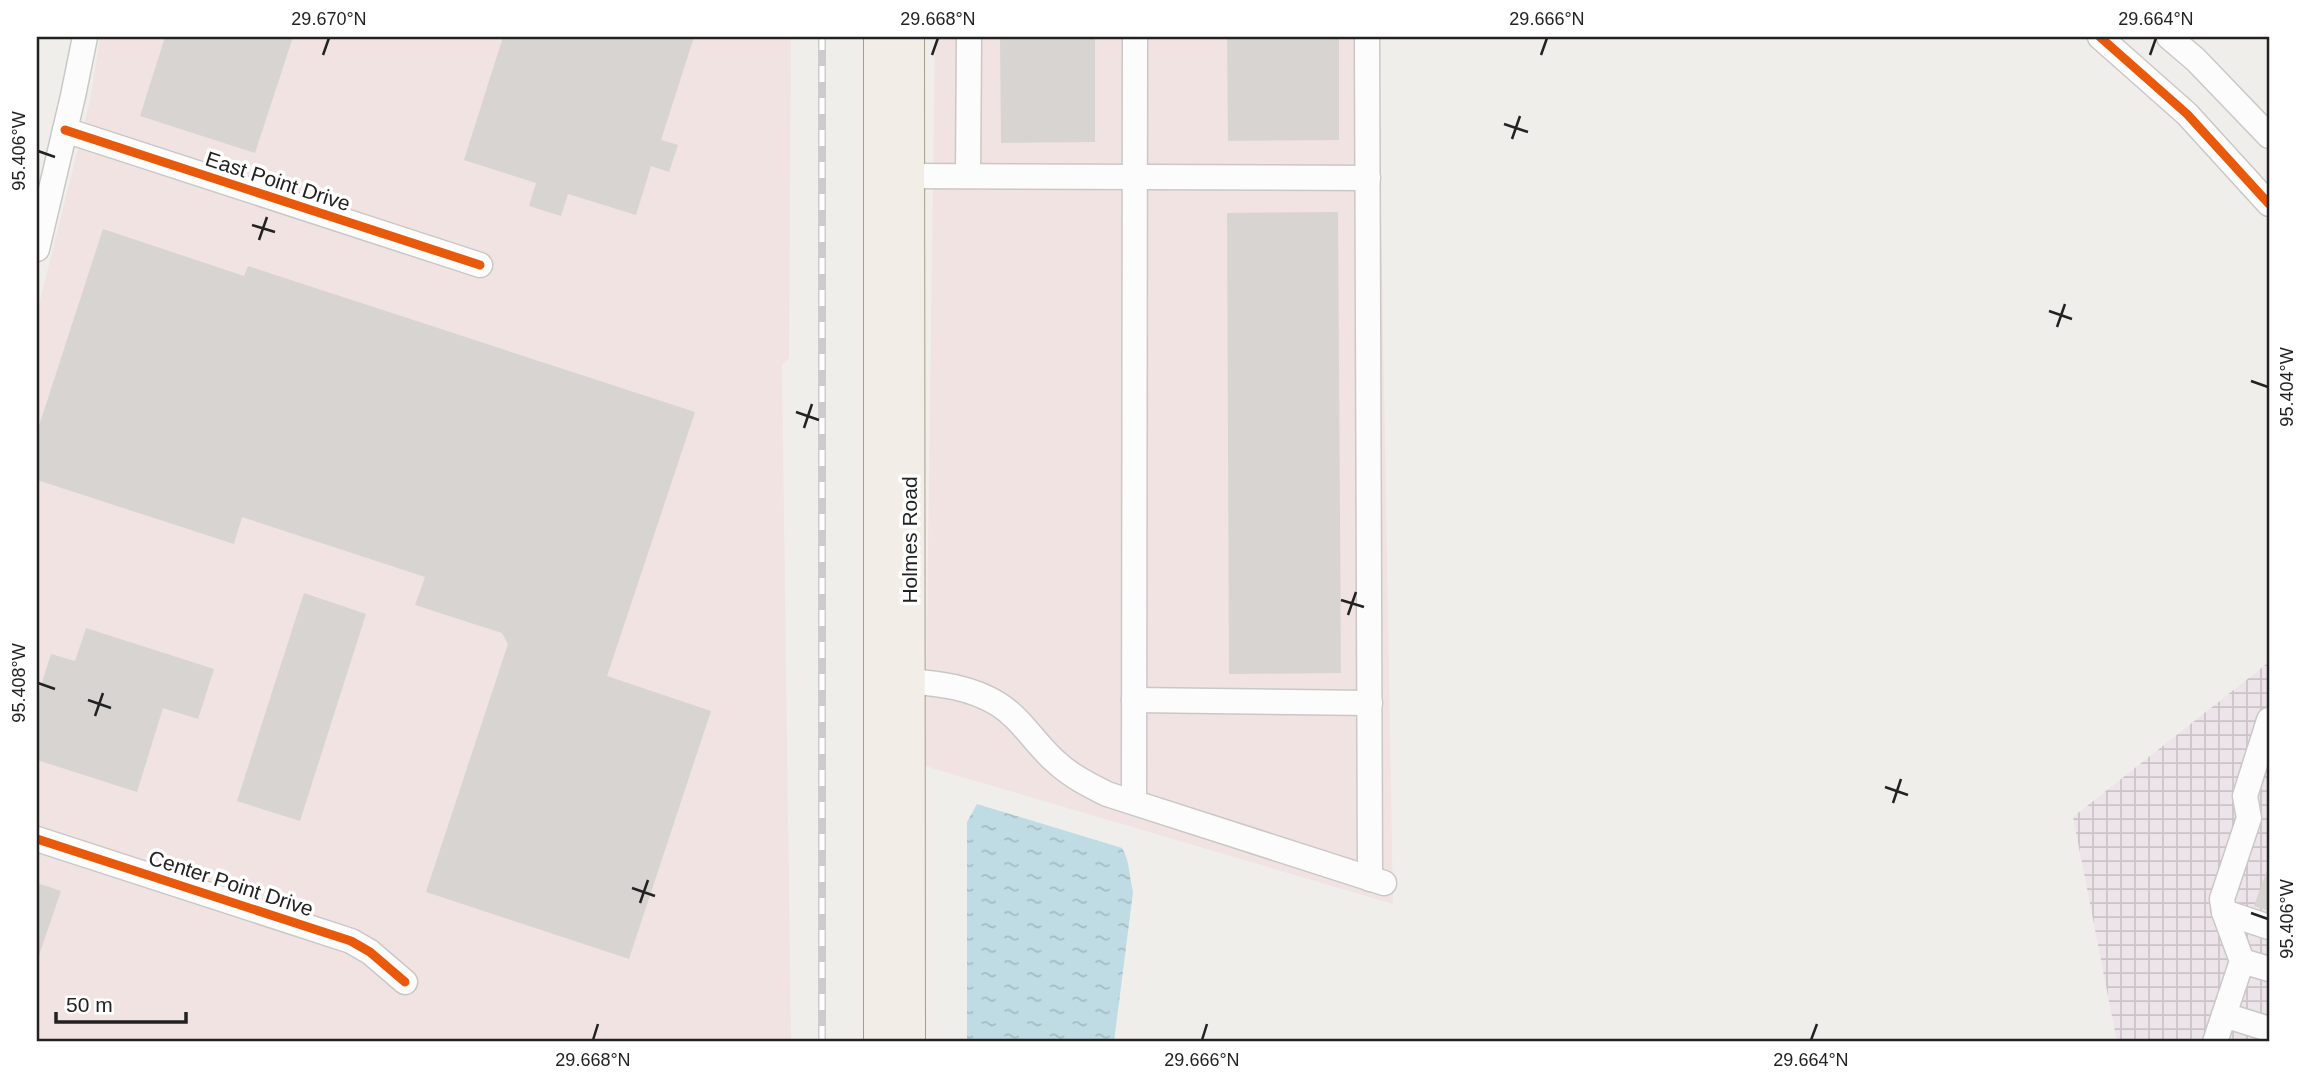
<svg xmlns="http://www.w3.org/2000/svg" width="2306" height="1079" font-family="Arial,sans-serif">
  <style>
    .commercial { fill: #f1e3e1 }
    .industrial { fill: url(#industrial-grid) }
    .water { fill: url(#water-ripples) }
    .building { fill: #d7d4d2 }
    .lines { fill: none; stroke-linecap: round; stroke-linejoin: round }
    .minor-casing { stroke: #c9c8c7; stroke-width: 27 }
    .major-casing { stroke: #a79c86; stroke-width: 34 }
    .minor { stroke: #fdfcfc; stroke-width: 24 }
    .major { stroke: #f3ede7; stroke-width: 32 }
    .rail-casing { stroke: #ccc; stroke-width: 8 }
    .rail { stroke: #fff; stroke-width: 5; stroke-dasharray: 16; stroke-linecap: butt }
    .cycleway-casing { stroke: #fff; stroke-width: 13 }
    .cycleway { stroke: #e8590c; stroke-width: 9 }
    .ticks { fill: none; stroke: #222; stroke-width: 2.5 }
    .labels { text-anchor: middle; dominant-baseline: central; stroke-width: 7; stroke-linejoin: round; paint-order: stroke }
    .street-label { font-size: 21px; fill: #222; stroke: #fff }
    .neatline { fill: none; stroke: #222; stroke-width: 2.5 }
    .ticks-label { font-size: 18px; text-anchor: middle; fill: #222 }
  </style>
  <defs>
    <pattern id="industrial-grid" width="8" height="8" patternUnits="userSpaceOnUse" patternTransform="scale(1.75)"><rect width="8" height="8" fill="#ede4e9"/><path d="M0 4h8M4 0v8" fill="none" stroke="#cbc3c8"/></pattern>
    <pattern id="water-ripples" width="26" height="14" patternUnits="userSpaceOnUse" patternTransform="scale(1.75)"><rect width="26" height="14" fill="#bfdbe3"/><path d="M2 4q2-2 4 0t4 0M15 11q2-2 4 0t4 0" fill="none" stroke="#a4bcc2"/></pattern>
  </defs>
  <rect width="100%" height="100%" fill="#f0eeeb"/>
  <!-- commercial -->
  <g class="commercial">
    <polygon points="100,37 791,37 789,358 782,365 791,1042 37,1042 37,312 90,100"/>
    <polygon points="935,37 1378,37 1393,904 925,766"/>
  </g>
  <!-- industrial -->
  <polygon class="industrial" points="2269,662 2269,1042 2117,1042 2073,817"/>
  <!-- water -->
  <path class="water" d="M977,804L1122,848C1130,861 1129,876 1133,892L1114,1042H967V822Z"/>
  <!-- building -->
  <g class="building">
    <polygon points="165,37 293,37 255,153 140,116"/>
    <polygon points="503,37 694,37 661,140 678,145 669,172 651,166 636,215 568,194 561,216 529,206 536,183 464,160"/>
    <polygon points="1000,37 1095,37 1095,142 1001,143"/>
    <polygon points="1227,37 1339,37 1339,140 1228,141"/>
    <polygon points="1338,212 1341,673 1229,674 1227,213"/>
    <polygon points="103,229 244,276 248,266 695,412 607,676 711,711 629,959 426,892 508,644 502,633 415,605 425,577 242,517 234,544 37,480 37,432"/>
    <polygon points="304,593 366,614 300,821 237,801"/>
    <polygon points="86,628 214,669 198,719 163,708 137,792 37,760 37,698 51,654 75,661"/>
    <polygon points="2267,870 2269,870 2269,911 2254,906"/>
    <polygon points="37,883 61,891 39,955 37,955"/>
  </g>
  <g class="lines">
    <!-- minor casing -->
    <g class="minor-casing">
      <g id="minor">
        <polyline points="1367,37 1370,879"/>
        <polyline points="2100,37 2187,114 2269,204"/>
        <polyline points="2169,37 2196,60 2269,136"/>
        <polyline points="65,130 480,265"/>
        <polyline points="909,176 1368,178"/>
        <polyline points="968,176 969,37"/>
        <polyline points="37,249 73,96 85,37"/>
        <path d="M909,681C941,684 970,687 998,704C1022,719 1035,744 1056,762C1071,776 1089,785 1107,794L1384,883"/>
        <polyline points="1134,700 1370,703"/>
        <polyline points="2269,720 2245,796 2249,818 2222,899 2224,912 2242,961 2269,969"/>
        <polyline points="1134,802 1135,37"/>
        <polyline points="37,839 351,941 370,952 405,982"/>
        <polyline points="2224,912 2269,927"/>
        <polyline points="2224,1015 2269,1029"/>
        <polyline points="2215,1042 2242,961"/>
      </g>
    </g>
    <!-- major casing -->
    <g class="major-casing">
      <g id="major">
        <polyline points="908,37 909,1042"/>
        <polyline points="880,1042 880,37"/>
      </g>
    </g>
    <!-- minor -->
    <use href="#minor" class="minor"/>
    <!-- major -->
    <use href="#major" class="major"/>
    <!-- rail casing -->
    <g class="rail-casing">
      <polyline id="rail" points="822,1042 822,37"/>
    </g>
    <!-- rail -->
    <use href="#rail" class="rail"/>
    <!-- cycleway casing -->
    <g class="cycleway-casing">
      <g id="cycleway">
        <polyline points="2100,37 2187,114 2269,204"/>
        <polyline points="65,130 480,265"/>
        <polyline points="37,839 351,941 370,952 405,982"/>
      </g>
    </g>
    <!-- cycleway -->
    <use href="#cycleway" class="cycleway"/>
  </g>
  <!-- ticks -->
  <path class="ticks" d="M323,55L329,38M932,55L938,38M1541,55L1547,38M2150,55L2156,38M1504,124L1528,132M1512,139L1520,116M38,151L55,157M252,225L275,232M259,240L267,217M2049,311L2072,319M2057,327L2065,304M2251,381L2268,387M796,412L819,420M804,428L812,404M1341,600L1364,607M1348,615L1356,592M38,683L55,689M88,700L111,708M95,716L103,693M1885,787L1908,795M1893,803L1901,779M632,888L655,896M640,903L648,880M2251,913L2268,919M593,1040L598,1024M1202,1040L1207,1024M1811,1040L1817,1024"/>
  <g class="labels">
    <!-- street labels -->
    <g class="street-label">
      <text transform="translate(278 181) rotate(18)">East Point Drive</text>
      <text transform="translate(909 540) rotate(-90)">Holmes Road</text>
      <text transform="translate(231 883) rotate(18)">Center Point Drive</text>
    </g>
  </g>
  <!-- border -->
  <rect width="2306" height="1079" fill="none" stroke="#ffffff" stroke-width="77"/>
  <!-- scale -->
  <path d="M56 1012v10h130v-10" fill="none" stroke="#222222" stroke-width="3.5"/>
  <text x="66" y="1012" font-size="21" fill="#222222" stroke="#ffffff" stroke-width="5" paint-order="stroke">50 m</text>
  <rect x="38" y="38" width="2230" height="1002" class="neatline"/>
  <g class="ticks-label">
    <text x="329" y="25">29.670°N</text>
    <text x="938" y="25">29.668°N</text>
    <text x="1547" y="25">29.666°N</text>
    <text x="2156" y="25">29.664°N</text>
    <text transform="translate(19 151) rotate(-90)" y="6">95.406°W</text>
    <text transform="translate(2287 387) rotate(-90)" y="6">95.404°W</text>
    <text transform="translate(19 683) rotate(-90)" y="6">95.408°W</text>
    <text transform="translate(2287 919) rotate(-90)" y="6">95.406°W</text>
    <text x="593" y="1066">29.668°N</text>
    <text x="1202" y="1066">29.666°N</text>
    <text x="1811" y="1066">29.664°N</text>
  </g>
</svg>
